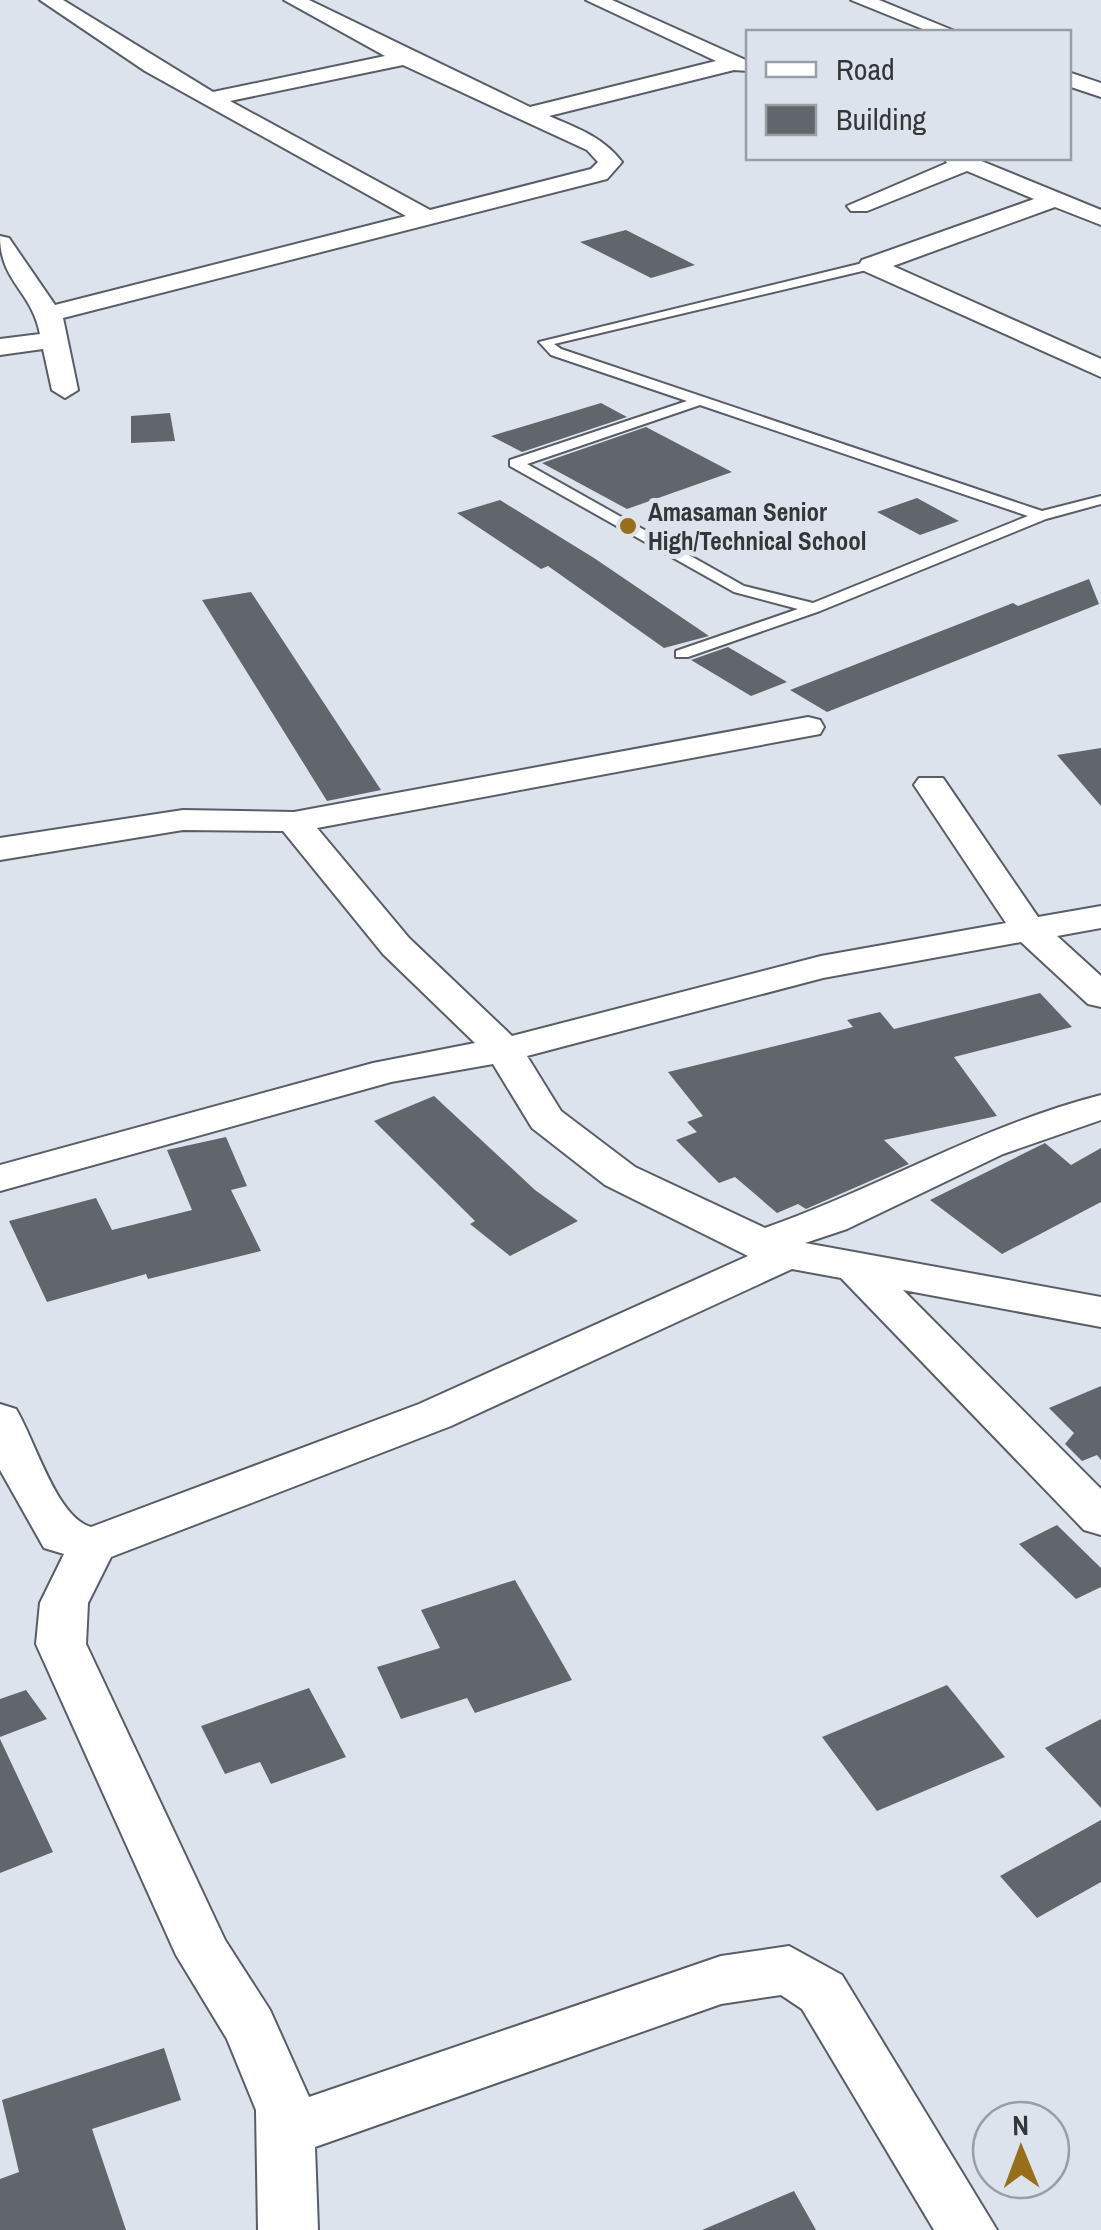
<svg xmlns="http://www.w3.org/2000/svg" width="1101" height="2230" font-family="'Archivo Narrow',sans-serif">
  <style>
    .building { fill: #61666d }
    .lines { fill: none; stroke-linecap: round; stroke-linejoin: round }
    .lane-casing { stroke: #595e66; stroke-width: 4 }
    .street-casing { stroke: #595e66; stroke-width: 4 }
    .lane { fill: #fff; fill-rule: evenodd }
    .street { fill: #fff; fill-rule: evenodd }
    .poi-dot { fill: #976e19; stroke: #dde3ec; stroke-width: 4 }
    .labels { text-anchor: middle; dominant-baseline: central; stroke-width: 10; stroke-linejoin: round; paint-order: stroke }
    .far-poi-label { font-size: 25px; font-weight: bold; fill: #34373a; stroke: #dde3ec; text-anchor: start }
  </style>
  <rect width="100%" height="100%" fill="#dde3ec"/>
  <!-- building -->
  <g class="building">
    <polygon points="626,230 695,265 651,278 580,242"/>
    <polygon points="601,403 627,417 522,452 491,436"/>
    <polygon points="170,413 175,441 131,443 131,416"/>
    <polygon points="646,427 732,472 627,509 542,463"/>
    <polygon points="917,498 959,521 920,535 877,512"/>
    <polygon points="500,500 594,558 709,636 664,648 548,566 541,569 457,513"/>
    <polygon points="1089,579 1099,604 827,712 790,690 1013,603 1018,606"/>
    <polygon points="251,592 381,790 327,801 202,600"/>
    <polygon points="728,647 787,682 751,696 691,660"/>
    <polygon points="1101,748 1101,806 1057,755"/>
    <polygon points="1040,993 1072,1027 954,1057 997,1116 884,1140 909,1164 806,1209 798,1204 777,1213 735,1177 719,1183 676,1140 697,1132 687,1122 703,1116 668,1072 853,1027 847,1020 880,1012 894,1029"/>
    <polygon points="434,1096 535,1190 578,1221 510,1256 470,1224 475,1221 374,1121"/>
    <polygon points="226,1137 247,1186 231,1190 261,1251 148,1279 146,1274 47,1302 9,1221 96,1198 112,1230 192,1210 167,1150"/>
    <polygon points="1045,1143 1071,1165 1101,1148 1101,1202 1002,1254 930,1200"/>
    <polygon points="1101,1386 1101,1460 1097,1455 1082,1461 1065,1444 1074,1433 1049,1408"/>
    <polygon points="1057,1525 1101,1568 1101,1587 1076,1599 1019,1544"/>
    <polygon points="515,1580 572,1680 475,1713 467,1698 401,1719 377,1667 440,1648 421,1610"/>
    <polygon points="947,1685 1005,1757 877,1811 822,1737"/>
    <polygon points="309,1688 346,1757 271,1784 260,1762 225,1774 201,1726"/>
    <polygon points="26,1690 47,1719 0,1737 0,1699"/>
    <polygon points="1101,1719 1101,1808 1045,1748"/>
    <polygon points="0,1739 53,1852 0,1873"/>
    <polygon points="1101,1820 1101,1882 1037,1918 1000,1876"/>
    <polygon points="164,2048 181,2100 92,2129 126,2230 0,2230 0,2179 19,2172 2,2100"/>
    <polygon points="794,2191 816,2230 702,2230"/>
  </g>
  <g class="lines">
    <!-- lane casing -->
    <g class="lane-casing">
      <path id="lane" d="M871,261L875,262V268L554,344L561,349L1042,511L1101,496V504L1046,519L820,611L688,657H676V651L798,609L734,592L510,466V460L687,401L551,355L539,342ZM700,405L1028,516L813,603L744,586L527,464Z"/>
    </g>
    <!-- street casing -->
    <g class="street-casing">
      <g id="street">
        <path d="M40,0H63L213,92L385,56L284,0H309L530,107L716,61L586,0H612L748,61V71L734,70L549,116C577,128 603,137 622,162L607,179L63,318L78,390L65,398L52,390L43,349L0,355V339L40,334C32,291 0,282 0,236L9,238L55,305L406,216L145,71ZM403,65L587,150L598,162L591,169L430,210L230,101Z"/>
        <polygon points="851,0 879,0 957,32 930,32"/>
        <polygon points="1068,72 1101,83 1101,97 1068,86"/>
        <polygon points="944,158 974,158 1101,210 1101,225 1055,207 893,266 1101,359 1101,377 862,270 859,265 862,260 1034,199 967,171 867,211 851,211 847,206 947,163"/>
        <path d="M808,717L820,720L824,727L820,734L317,828L409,938L512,1036L821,956L1006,923L914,785L919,778H943L1038,917L1101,906V928L1057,936L1101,976V1007L1088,1004L1021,942L823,978L527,1056L561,1111L635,1167L765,1228C879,1188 983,1125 1101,1095V1120L1003,1154L847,1229L805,1243L1101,1297V1327L903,1290L1101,1489V1535L1084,1530L841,1278L792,1269L451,1426L111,1557L88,1603L86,1644L225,1940L270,2010L309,2097L721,1956L789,1946L842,1975L997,2230H934L802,2009L781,1995L721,2004L315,2147L318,2230H258L256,2110L227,2039L176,1955L36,1644L40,1603L64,1554L44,1548L0,1470V1404L16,1409C35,1440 56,1517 91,1527L419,1404L748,1256L605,1185L532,1128L493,1064L391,1082L0,1191V1165L373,1063L475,1043L383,954L283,831L183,830L0,860V838L183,810L294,812Z"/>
      </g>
    </g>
    <!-- lane -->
    <use href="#lane" class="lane"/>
    <!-- street -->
    <use href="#street" class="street"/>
  </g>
  <!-- markers -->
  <circle class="poi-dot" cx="628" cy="526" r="10"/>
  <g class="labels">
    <!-- far-poi labels -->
    <g class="far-poi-label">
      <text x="648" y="512">Amasaman Senior<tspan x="648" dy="29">High/Technical School</tspan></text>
    </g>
  </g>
  <!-- legend -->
  <rect x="746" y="30" width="325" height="130" fill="#dde3ec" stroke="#999ea5" stroke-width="2.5"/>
  <rect x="766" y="62" width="50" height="15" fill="#ffffff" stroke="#999ea5" stroke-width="2.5"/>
  <text x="836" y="80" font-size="30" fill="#34373a">Road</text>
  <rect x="766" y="105" width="50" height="30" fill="#61666d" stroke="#999ea5" stroke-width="2.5"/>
  <text x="836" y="130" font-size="30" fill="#34373a">Building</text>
  <!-- north arrow -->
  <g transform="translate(1021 2150) rotate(359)"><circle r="48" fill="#dde3ec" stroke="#999ea5" stroke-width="2.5"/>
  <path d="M0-8L18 38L0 25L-18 38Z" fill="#976e19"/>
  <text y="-15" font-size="28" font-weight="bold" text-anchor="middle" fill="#34373a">N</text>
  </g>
</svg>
